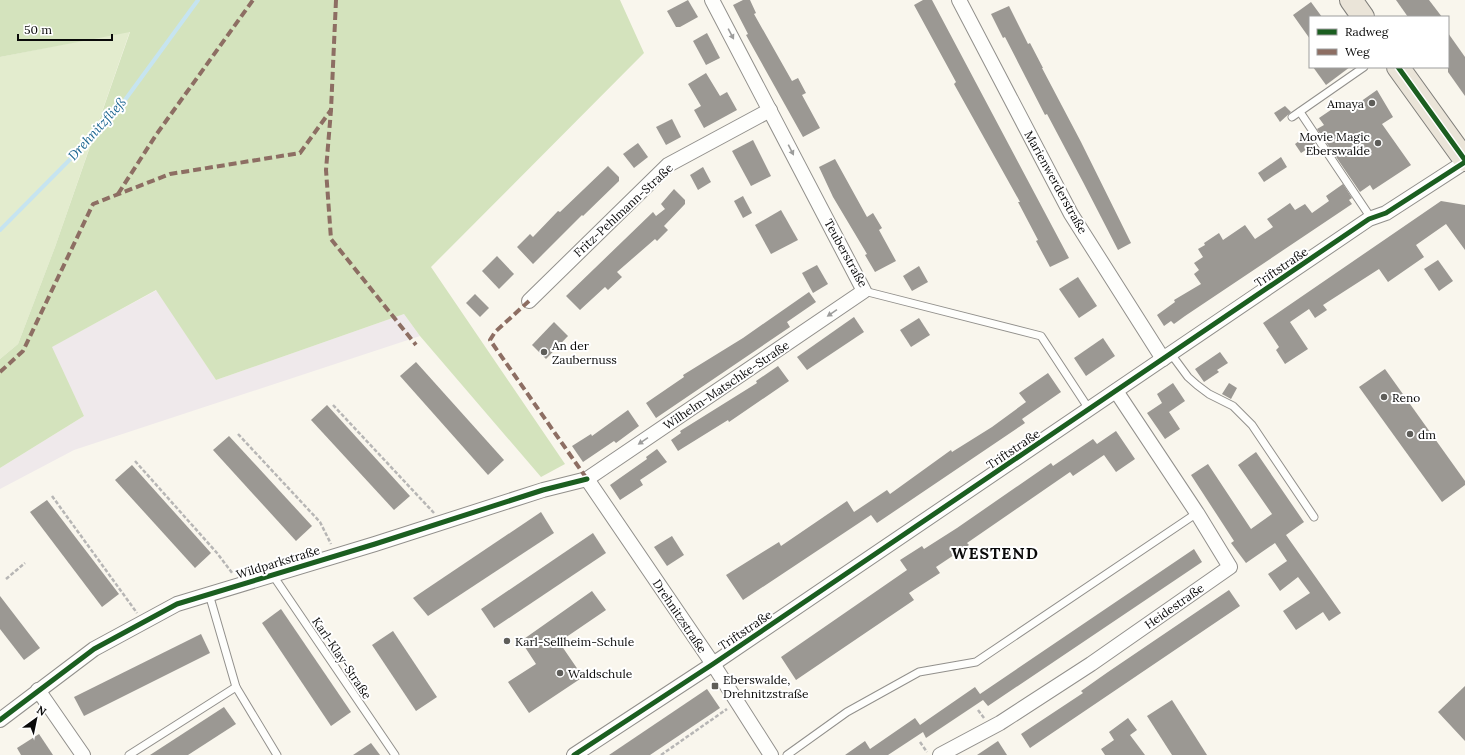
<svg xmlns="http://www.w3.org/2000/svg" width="1465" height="755" font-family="Lora,serif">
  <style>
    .industrial { fill: #efe9eb }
    .green { fill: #e3ecce }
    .forest { fill: #d4e3bd }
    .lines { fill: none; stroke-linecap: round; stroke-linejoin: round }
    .stream { stroke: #c6e4f0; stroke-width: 4 }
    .building { fill: #9b9893 }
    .service-casing { stroke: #92908c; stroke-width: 9 }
    .minor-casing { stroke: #92908c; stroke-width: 16 }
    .primary-casing { stroke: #7f7e7a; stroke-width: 24 }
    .path { stroke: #b7b6b5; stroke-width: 2.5; stroke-dasharray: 4 2; stroke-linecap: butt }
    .service { stroke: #fefefc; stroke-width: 7 }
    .minor { stroke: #fefefc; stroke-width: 14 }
    .primary { stroke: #eae4d8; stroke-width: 22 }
    .quiet { stroke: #8d6e63; stroke-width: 4; stroke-dasharray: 8 4; stroke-linecap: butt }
    .cycleway-casing { stroke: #fff; stroke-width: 8 }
    .cycleway { stroke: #1b5e20; stroke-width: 5 }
    .oneway { fill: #9c9c9b }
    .poi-dot { fill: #5e5d59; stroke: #fff; stroke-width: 1.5 }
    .labels { text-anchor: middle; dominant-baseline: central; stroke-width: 4; stroke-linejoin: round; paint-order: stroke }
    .poi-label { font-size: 12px; fill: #0a0a0a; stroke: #fff; text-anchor: start }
    .street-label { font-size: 12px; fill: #0a0a0a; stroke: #fff }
    .water-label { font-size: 13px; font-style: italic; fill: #1d6691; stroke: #fff }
    .district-label { font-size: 16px; font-weight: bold; letter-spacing: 1px; fill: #0a0a0a; stroke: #fff }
  </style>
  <rect width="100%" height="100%" fill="#f9f6ed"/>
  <!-- industrial -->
  <polygon class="industrial" points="157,290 216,380 404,314 420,336 74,450 0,489 0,468 84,416 51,347"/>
  <!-- green -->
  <polygon class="green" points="130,31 55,247 18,344 0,359 0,57"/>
  <!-- forest -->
  <polygon class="forest" points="0,0 620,0 644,53 431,267 565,464 541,477 420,336 404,314 216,380 156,290 52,347 84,416 0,468 0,359 18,344 55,247 130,32 0,57"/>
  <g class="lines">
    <!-- stream -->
    <polyline class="stream" points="0,230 114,115 198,0"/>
  </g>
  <!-- building -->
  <g class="building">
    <polygon points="688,0 698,17 680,27 676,27 667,11"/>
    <polygon points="743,0 750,0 756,13 754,14 792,81 798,78 806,93 802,95 820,128 803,137 746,35 748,34 733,5"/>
    <polygon points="923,0 932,0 1069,258 1050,267 1036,241 1038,240 1018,202 1020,202 954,84 956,82 914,5"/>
    <polygon points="1396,0 1429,0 1442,17 1408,17"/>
    <polygon points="1311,2 1322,17 1310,17 1310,39 1293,15"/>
    <polygon points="1009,6 1028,44 1030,43 1043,68 1042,68 1081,142 1131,243 1118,250 1083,182 1047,114 1045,115 1005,37 1003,38 991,14"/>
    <polygon points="707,33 720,58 706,65 693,41"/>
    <polygon points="1448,33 1465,57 1465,96 1448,72"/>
    <polygon points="1313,67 1350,67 1326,85"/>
    <polygon points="706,73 720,96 727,92 737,110 704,128 694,110 701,106 688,84"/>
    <polygon points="1377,90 1393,117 1382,124 1411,165 1373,190 1370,185 1360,192 1317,129 1324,125 1319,118 1344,101 1350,109"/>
    <polygon points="1285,106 1291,112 1280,122 1274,113"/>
    <polygon points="672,119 681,137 666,145 656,127"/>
    <polygon points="1309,134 1315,144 1301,153 1295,144"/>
    <polygon points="753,140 771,176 751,186 732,151"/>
    <polygon points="638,143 648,157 634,168 623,154"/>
    <polygon points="1281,157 1287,167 1264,182 1258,173"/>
    <polygon points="835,159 867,217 873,213 882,228 879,230 896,261 875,272 865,255 867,254 833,197 819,167"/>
    <polygon points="608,166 619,177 619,181 583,216 582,215 533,264 517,247 530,234 533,237 558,211 560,212"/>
    <polygon points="703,167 711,182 698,190 690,175"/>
    <polygon points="1343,184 1352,198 1349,200 1352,204 1185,316 1174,324 1171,321 1164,326 1157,315 1175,302 1174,300 1201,284 1194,274 1199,270 1194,263 1203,257 1198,249 1205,245 1204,243 1219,233 1223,240 1245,225 1255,239 1273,227 1267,219 1290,203 1295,210 1305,204 1312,213 1329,201 1326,196"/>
    <polygon points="674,189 685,200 685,204 664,226 668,230 657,241 655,239 617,272 622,277 608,290 605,287 580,310 566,296 653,212 656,216 665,209 661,204"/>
    <polygon points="743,196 752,213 743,218 734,201"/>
    <polygon points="1441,201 1465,205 1465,250 1446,224 1416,245 1424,257 1388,282 1379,269 1323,305 1327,310 1315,318 1309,309 1290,322 1308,349 1285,364 1276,350 1279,347 1263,323"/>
    <polygon points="781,210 798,240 771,254 755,225"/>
    <polygon points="497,256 514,274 499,289 482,271"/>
    <polygon points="1438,260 1453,281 1439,291 1424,269"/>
    <polygon points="817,265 828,284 813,293 802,273"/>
    <polygon points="919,266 928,282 912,291 903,276"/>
    <polygon points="1078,277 1097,306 1079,318 1059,289"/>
    <polygon points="809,292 816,302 787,322 790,327 656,418 646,403 684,377 683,375 743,338"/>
    <polygon points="475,294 489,308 480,317 466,303"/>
    <polygon points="854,317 864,332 807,370 797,357"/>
    <polygon points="919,318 930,335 911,347 900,330"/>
    <polygon points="554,322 568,336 546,359 532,345"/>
    <polygon points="1103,338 1115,356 1086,376 1074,358"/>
    <polygon points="1220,352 1228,363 1217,370 1219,372 1204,382 1195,369"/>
    <polygon points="416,362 504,460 488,475 400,376"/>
    <polygon points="778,366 789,381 729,422 728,420 678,451 671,440 681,433 680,431 757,383 756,381"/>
    <polygon points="1385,369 1465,481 1465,485 1442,502 1359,387"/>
    <polygon points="1048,373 1061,392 1022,419 1025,423 877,523 871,515 743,600 726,575 779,542 781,546 847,501 854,512 887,490 890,494 951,450 952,452 992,427 1026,402 1019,393"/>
    <polygon points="1173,383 1185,401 1169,412 1180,429 1165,439 1147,413 1162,403 1157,394"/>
    <polygon points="1229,383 1237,388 1231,399 1222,394"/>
    <polygon points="327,405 410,496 394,510 311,420"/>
    <polygon points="628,410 639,426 616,443 614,441 583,462 572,446 591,434 592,436"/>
    <polygon points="1116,431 1135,459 1116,472 1104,455 1073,476 1070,472 967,543 969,545 936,567 940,573 909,593 914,600 796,680 781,657 907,570 900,560 922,546 924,549 957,528 1051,463 1053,466 1093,439 1097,444"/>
    <polygon points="229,436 312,526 296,541 213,450"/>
    <polygon points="657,449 667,462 640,480 643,485 620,500 610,485 647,459 646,457"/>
    <polygon points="1256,452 1304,522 1286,535 1341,613 1329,621 1323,612 1296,630 1283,611 1310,593 1298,577 1280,591 1268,574 1287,561 1275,543 1246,563 1231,543 1234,541 1191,475 1208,464 1251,529 1272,514 1238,465"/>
    <polygon points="132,465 211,553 195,568 115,480"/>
    <polygon points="47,500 119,594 102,607 30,512"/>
    <polygon points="541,512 554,533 428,616 413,598"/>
    <polygon points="593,533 606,553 494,628 481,609"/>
    <polygon points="672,536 684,555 667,566 654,547"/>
    <polygon points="1194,549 1202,562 988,706 983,700 926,738 923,732 888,755 845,755 865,741 870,749 915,718 920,725 975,687 980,694"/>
    <polygon points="1229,590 1240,606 1030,748 1021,734 1083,693 1081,691 1108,672"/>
    <polygon points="592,591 606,610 559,642 583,677 529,713 508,682 536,664 521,641"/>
    <polygon points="0,596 40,648 24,660 0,629"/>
    <polygon points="281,609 351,712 331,726 262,623"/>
    <polygon points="393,631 437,697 416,711 372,645"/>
    <polygon points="201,634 210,653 84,716 74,697"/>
    <polygon points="1465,686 1465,741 1438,712"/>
    <polygon points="707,689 720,708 650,755 609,755"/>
    <polygon points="1172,700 1207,755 1172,755 1147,716"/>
    <polygon points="224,707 236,724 188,755 150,755"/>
    <polygon points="1128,718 1137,730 1130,735 1145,755 1105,755 1101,749 1114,740 1109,732"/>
    <polygon points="39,734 53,755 21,755 17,748"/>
    <polygon points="998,741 1007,755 977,755"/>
    <polygon points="371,743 380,755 353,755"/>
  </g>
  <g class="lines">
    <!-- service casing -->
    <g class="service-casing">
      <g id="service">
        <polyline points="1300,112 1371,218"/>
        <polyline points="1292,117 1364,67"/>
        <polyline points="864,291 1041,336 1089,409"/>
        <polyline points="1171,354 1188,377 1197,385 1209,394 1233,406 1252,425 1314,517"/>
        <polyline points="272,574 395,755"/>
        <polyline points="209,594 236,687 277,755"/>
        <polyline points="129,755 236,687"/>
        <polyline points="787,755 847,712 919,672 976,662 1197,513"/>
      </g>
    </g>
    <!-- minor casing -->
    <g class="minor-casing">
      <g id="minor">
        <polyline points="959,0 1071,214 1163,359"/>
        <polyline points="529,301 668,165 770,110"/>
        <polyline points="587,479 713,664 771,755"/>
        <polyline points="38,690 83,755"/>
        <polyline points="0,720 94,649 177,604 375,544 543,490 587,479 864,291 712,0"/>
        <polyline points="574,755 713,664 1369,219 1386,213 1465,162"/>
        <polyline points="940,755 1000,723 1091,664 1230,567 1197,513 1116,391"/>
      </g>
    </g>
    <!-- primary casing -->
    <g class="primary-casing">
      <g id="primary">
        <polyline points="1351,0 1363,17"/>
        <polyline points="1398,67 1465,160"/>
      </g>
    </g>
    <!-- path -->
    <g class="path">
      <polyline points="333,405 434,513"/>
      <polyline points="238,434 320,522 331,544"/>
      <polyline points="135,461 217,553 233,574"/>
      <polyline points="52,496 137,613"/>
      <polyline points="6,579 25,563"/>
      <polyline points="978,710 984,718"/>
      <polyline points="920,742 927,752"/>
      <polyline points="661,755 727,709"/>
    </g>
    <!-- service -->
    <use href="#service" class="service"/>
    <!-- minor -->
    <use href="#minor" class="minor"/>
    <!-- primary -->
    <use href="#primary" class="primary"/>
    <!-- quiet -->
    <g class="quiet">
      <polyline points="336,0 331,110 326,170 331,239 416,345"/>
      <polyline points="118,194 156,135 253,0"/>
      <polyline points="529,301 495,332 490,340 587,479"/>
      <polyline points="0,372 23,351 93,204 170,174 300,153 331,110"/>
    </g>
    <!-- cycleway casing -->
    <g class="cycleway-casing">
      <g id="cycleway">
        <polyline points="1398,67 1465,160"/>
        <polyline points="0,720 94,649 177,604 375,544 543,490 587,479"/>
        <polyline points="574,755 713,664 1369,219 1386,213 1465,162"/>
      </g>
    </g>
    <!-- cycleway -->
    <use href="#cycleway" class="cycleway"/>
  </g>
  <!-- one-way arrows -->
  <defs><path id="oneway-solid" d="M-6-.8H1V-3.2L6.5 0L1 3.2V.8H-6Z"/></defs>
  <g class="oneway">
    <use href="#oneway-solid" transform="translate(731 34) rotate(62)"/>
    <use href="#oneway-solid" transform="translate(791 150) rotate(63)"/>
    <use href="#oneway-solid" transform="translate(832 313) rotate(146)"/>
    <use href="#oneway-solid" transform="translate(643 441) rotate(146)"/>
  </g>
  <!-- markers -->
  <g class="poi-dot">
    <circle cx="1372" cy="103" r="4"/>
    <circle cx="1378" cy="143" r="4"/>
    <circle cx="544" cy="352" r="4"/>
    <circle cx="1384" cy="397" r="4"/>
    <circle cx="1410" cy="434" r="4"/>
    <circle cx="507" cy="641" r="4"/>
    <circle cx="560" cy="673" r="4"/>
    <rect x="711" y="682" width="8" height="8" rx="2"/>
  </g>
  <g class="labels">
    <!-- poi labels -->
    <g class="poi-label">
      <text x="1364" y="103" text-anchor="end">Amaya</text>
      <text x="1370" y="136" text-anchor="end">Movie Magic<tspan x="1370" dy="14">Eberswalde</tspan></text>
      <text x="552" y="345">An der<tspan x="552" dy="14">Zaubernuss</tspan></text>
      <text x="1392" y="397">Reno</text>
      <text x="1418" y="434">dm</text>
      <text x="515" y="641">Karl-Sellheim-Schule</text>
      <text x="568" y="673">Waldschule</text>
      <text x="723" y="679">Eberswalde,<tspan x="723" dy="14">Drehnitzstraße</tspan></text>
    </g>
    <!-- street labels -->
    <g class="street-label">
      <text transform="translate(1056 182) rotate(61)">Marienwerderstraße</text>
      <text transform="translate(623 210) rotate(-43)">Fritz-Pehlmann-Straße</text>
      <text transform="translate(846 253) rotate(61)">Teuberstraße</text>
      <text transform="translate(1281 267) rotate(-34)">Triftstraße</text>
      <text transform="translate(726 385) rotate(-34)">Wilhelm-Matschke-Straße</text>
      <text transform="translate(1013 449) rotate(-34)">Triftstraße</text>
      <text transform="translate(278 562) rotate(-17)">Wildparkstraße</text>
      <text transform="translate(1174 606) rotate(-35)">Heidestraße</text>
      <text transform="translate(680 616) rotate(56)">Drehnitzstraße</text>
      <text transform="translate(745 630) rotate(-34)">Triftstraße</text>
      <text transform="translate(342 658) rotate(56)">Karl-Klay-Straße</text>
    </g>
    <!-- water labels -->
    <g class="water-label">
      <text transform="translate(97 129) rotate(-48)">Drehnitzfließ</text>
    </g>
    <!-- district labels -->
    <g class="district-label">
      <text x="995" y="553">WESTEND</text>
    </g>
  </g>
  <!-- legend -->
  <rect x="1309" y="16" width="140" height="52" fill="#ffffff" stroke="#9d9d9d"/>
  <rect x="1317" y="29" width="20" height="6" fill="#1b5e20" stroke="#9d9d9d"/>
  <text x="1345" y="36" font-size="12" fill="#0a0a0a">Radweg</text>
  <rect x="1317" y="49" width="20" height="6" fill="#8d6e63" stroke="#9d9d9d"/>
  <text x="1345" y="56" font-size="12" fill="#0a0a0a">Weg</text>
  <!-- north arrow -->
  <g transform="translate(36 719) rotate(33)" stroke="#ffffff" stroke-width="3" paint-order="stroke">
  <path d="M0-3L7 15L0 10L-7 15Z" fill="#0a0a0a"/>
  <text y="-6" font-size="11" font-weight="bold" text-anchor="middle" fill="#0a0a0a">N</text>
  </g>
  <!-- scale -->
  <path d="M18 34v6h94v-6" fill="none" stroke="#0a0a0a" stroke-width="2"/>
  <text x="24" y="34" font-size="12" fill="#0a0a0a" stroke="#ffffff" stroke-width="3" paint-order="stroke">50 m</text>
</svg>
